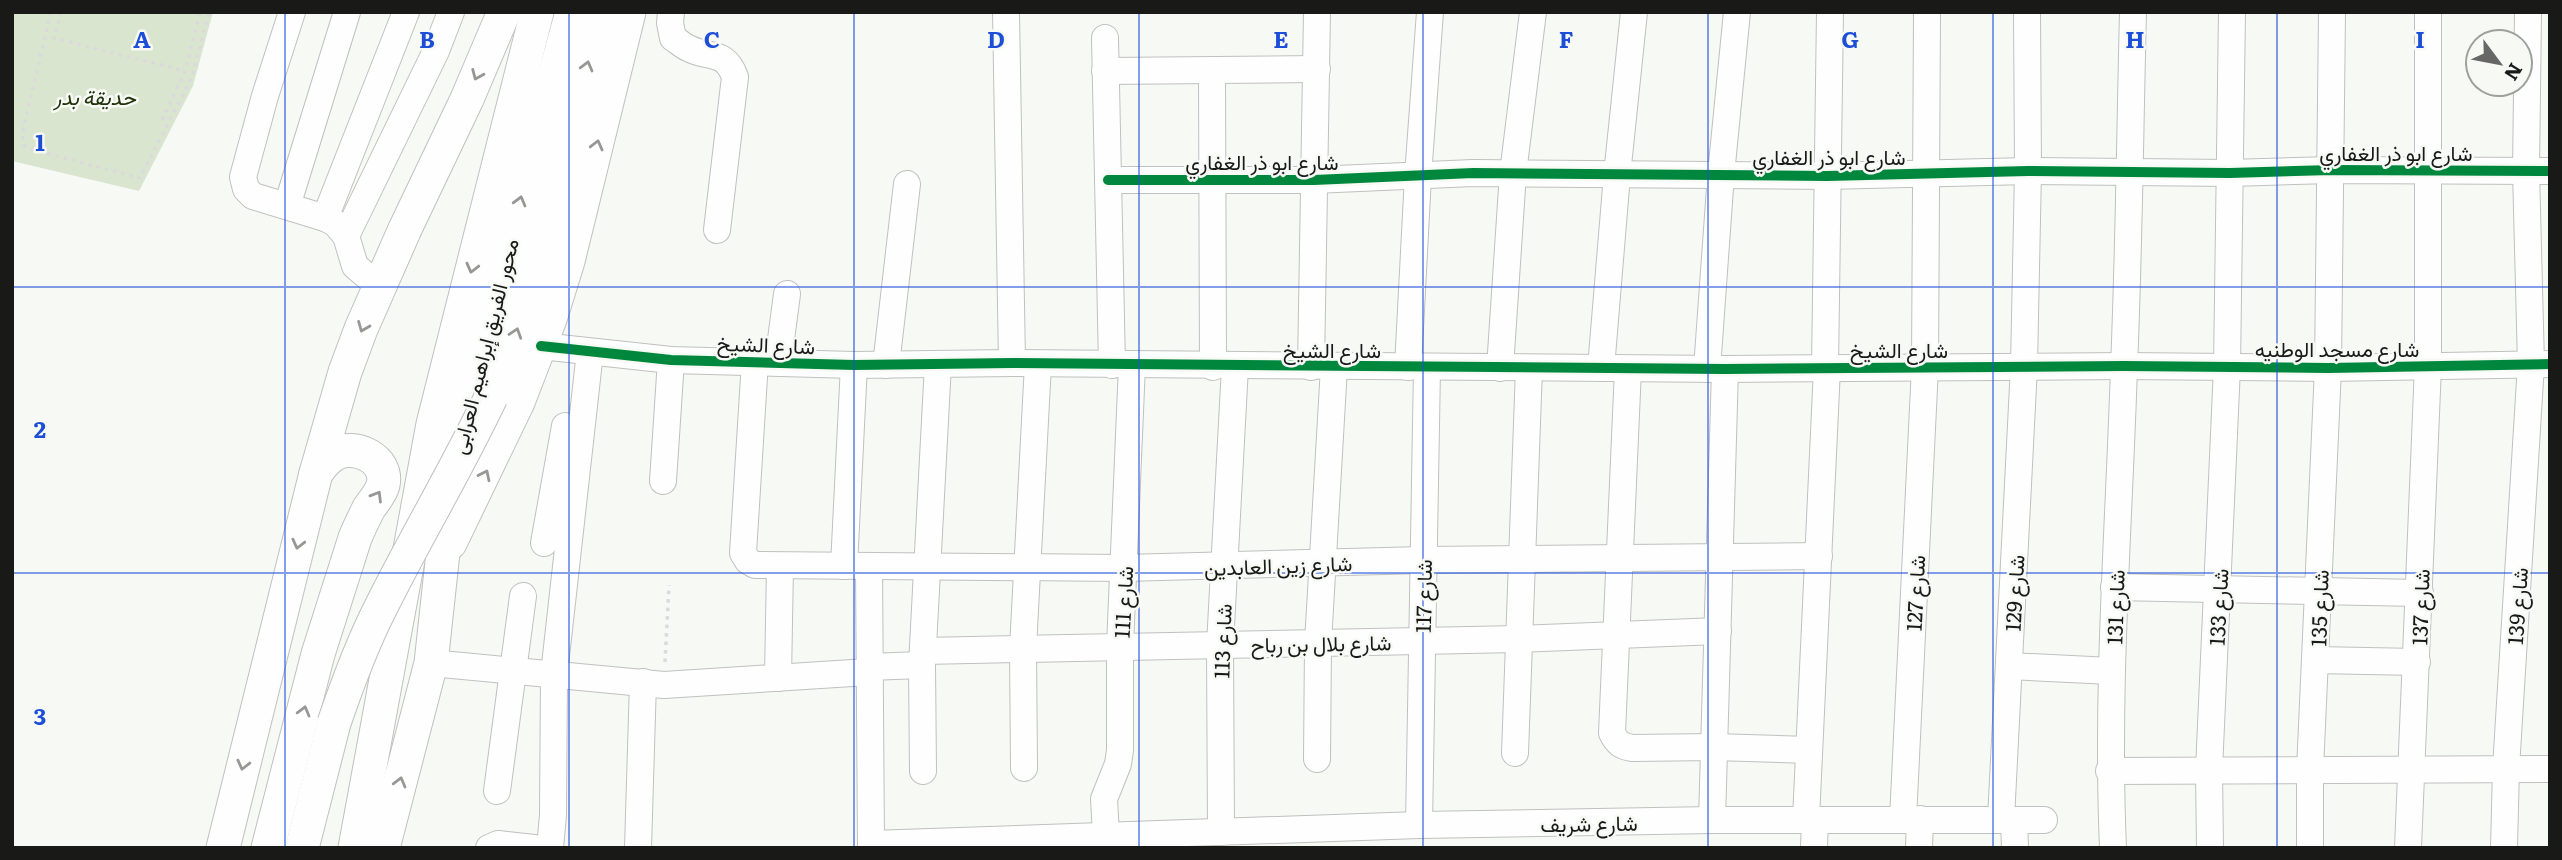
<svg xmlns="http://www.w3.org/2000/svg" width="2562" height="860" font-family="Literata,Vazirmatn,serif">
  <style>
    .green { fill: #dae5d0 }
    .lines { fill: none; stroke-linecap: round; stroke-linejoin: round }
    .minor-casing { stroke: #bfc1be; stroke-width: 28 }
    .major-casing { stroke: #bfc1be; stroke-width: 35 }
    .path { stroke: #dadada; stroke-width: 3.5; stroke-dasharray: 3.5 5; stroke-linecap: butt }
    .minor { stroke: #fefefe; stroke-width: 26 }
    .major { stroke: #fefefe; stroke-width: 33 }
    .major-bridge-casing { stroke: #bfc1be; stroke-width: 35; stroke-linecap: butt }
    .major-bridge { stroke: #fefefe; stroke-width: 33 }
    .cycleway-casing { stroke: #f7faf4; stroke-width: 15 }
    .cycleway { stroke: #00873e; stroke-width: 10 }
    .oneway { stroke: #979796 }
    .grid { fill: none; stroke: #1d4ed8; stroke-width: 2; stroke-opacity: 0.55 }
    .labels { text-anchor: middle; dominant-baseline: central; stroke-width: 5; stroke-linejoin: round; paint-order: stroke }
    .park-label { font-size: 21px; font-style: italic; fill: #20320a; stroke: #f7faf4 }
    .street-label { font-size: 21px; fill: #191a18; stroke: #f7faf4 }
    .grid-label { font-size: 23px; text-anchor: middle; font-weight: bold; fill: #1d4ed8; stroke: #f7faf4; stroke-width: 5; stroke-linejoin: round; paint-order: stroke }
  </style>
  <rect width="100%" height="100%" fill="#f7f9f5"/>
  <!-- green -->
  <polygon class="green" points="12,12 213,12 193,86 139,191 12,161"/>
  <g class="lines">
    <!-- minor casing -->
    <g class="minor-casing">
      <g id="minor">
        <polyline points="292,12 265,96 243,177 246,189 253,196 325,218 335,223 346,236 355,266 380,287"/>
        <path d="M671,12L670,23L673,38C678,41 683,46 688,48C709,59 725,49 735,77L717,230"/>
        <polyline points="1006,12 1012,363"/>
        <polyline points="1105,38 1112,365"/>
        <polyline points="1105,71 1317,69"/>
        <polyline points="1212,71 1213,367"/>
        <polyline points="1108,180 1314,180 1473,173 1827,176 2028,171 2230,173 2331,170 2550,171"/>
        <polyline points="287,206 347,12"/>
        <polyline points="325,218 406,12"/>
        <polyline points="346,236 436,51 451,12"/>
        <polyline points="541,346 671,360 854,365 1012,363 1725,369 2124,366 2328,368 2550,364"/>
        <polyline points="755,361 743,553 748,561 755,565 1124,568 1423,560 1819,556"/>
        <polyline points="778,362 787,294"/>
        <polyline points="886,365 907,184"/>
        <polyline points="1311,367 1317,12"/>
        <polyline points="1408,367 1418,176 1430,12"/>
        <polyline points="1500,368 1513,173 1533,12"/>
        <polyline points="1601,368 1617,175 1634,12"/>
        <polyline points="1825,368 1830,12"/>
        <path d="M1628,369L1612,733C1617,743 1621,746 1632,748L1714,747L1809,750"/>
        <polyline points="1707,369 1721,174 1737,12"/>
        <polyline points="663,481 671,360"/>
        <polyline points="544,543 565,426"/>
        <polyline points="844,566 854,365"/>
        <polyline points="869,566 871,848"/>
        <polyline points="2114,587 2420,593"/>
        <polyline points="923,651 1518,639 1718,631"/>
        <polyline points="2316,660 2417,662"/>
        <polyline points="431,663 664,685 868,672"/>
        <polyline points="2009,666 2111,671"/>
        <polyline points="868,667 922,665"/>
        <polyline points="778,678 780,566"/>
        <polyline points="1515,753 1529,368"/>
        <polyline points="1317,759 1318,643 1334,367"/>
        <polyline points="1024,768 1023,648 1038,364"/>
        <polyline points="923,771 922,665 938,364"/>
        <polyline points="2109,771 2550,769"/>
        <polyline points="497,791 523,596"/>
        <polyline points="1806,819 1827,368"/>
        <polyline points="1903,819 1925,367 1927,12"/>
        <polyline points="2001,819 2024,366 2028,171 2027,12"/>
        <polyline points="1712,820 1725,369"/>
        <polyline points="2014,820 2015,848"/>
        <polyline points="1419,825 1427,368"/>
        <polyline points="1221,832 1220,645 1235,367"/>
        <polyline points="1106,835 1104,799 1118,764 1120,750 1120,646 1132,365"/>
        <polyline points="871,844 1419,825 1712,820 2044,820"/>
        <polyline points="489,848 498,844 534,848"/>
        <polyline points="550,848 553,815 554,674 590,352"/>
        <polyline points="638,848 643,682"/>
        <polyline points="1814,848 1815,819"/>
        <polyline points="1919,848 1920,819"/>
        <path d="M2113,848C2106,687 2119,527 2124,367C2129,249 2130,130 2133,12"/>
        <polyline points="2210,848 2209,770 2227,367 2232,12"/>
        <polyline points="2310,848 2310,770 2328,368 2332,12"/>
        <polyline points="2408,848 2428,366 2428,12"/>
        <polyline points="2504,848 2506,768 2531,364 2526,171 2528,12"/>
      </g>
    </g>
    <!-- major casing -->
    <g class="major-casing">
      <g id="major">
        <polyline points="491,397 518,329 601,12"/>
        <polyline points="450,543 518,402 550,319 568,261 629,12"/>
        <polyline points="223,848 316,473 345,372 361,329 405,229 467,99 504,12"/>
        <path d="M268,848L318,654L355,538C359,528 364,518 369,508C374,501 381,493 383,485C389,459 355,443 335,454C327,458 321,466 316,473"/>
        <polyline points="302,848 334,723"/>
        <polyline points="355,848 433,424 537,12"/>
        <polyline points="383,848 431,663 451,479 464,405 572,12"/>
      </g>
    </g>
    <!-- path -->
    <g class="path">
      <polyline points="51,12 22,134 24,145 30,149 140,178 192,77 209,12"/>
      <polyline points="61,12 54,38 185,71"/>
      <polyline points="162,120 185,71 200,12"/>
      <polyline points="665,662 669,585"/>
    </g>
    <!-- minor -->
    <use href="#minor" class="minor"/>
    <!-- major -->
    <use href="#major" class="major"/>
    <!-- major-bridge casing -->
    <g class="major-bridge-casing">
      <path id="major-bridge" d="M334,723C347,685 361,646 380,609C415,538 457,469 491,397"/>
    </g>
    <!-- major-bridge -->
    <use href="#major-bridge" class="major-bridge"/>
    <!-- cycleway casing -->
    <g class="cycleway-casing">
      <g id="cycleway">
        <polyline points="1108,180 1314,180 1473,173 1827,176 2028,171 2230,173 2331,170 2550,171"/>
        <polyline points="541,346 671,360 854,365 1012,363 1725,369 2124,366 2328,368 2550,364"/>
      </g>
    </g>
    <!-- cycleway -->
    <use href="#cycleway" class="cycleway"/>
  </g>
  <!-- one-way arrows -->
  <defs><path id="oneway-chevron" d="M-2-3.5L2.5 0L-2 3.5" fill="none" stroke-width="1.6" stroke-linecap="round" stroke-linejoin="round" transform="scale(1.75)"/></defs>
  <g class="oneway">
    <use href="#oneway-chevron" transform="translate(587 66) rotate(-75)"/>
    <use href="#oneway-chevron" transform="translate(477 75) rotate(113)"/>
    <use href="#oneway-chevron" transform="translate(597 145) rotate(-76)"/>
    <use href="#oneway-chevron" transform="translate(520 201) rotate(-75)"/>
    <use href="#oneway-chevron" transform="translate(472 268) rotate(104)"/>
    <use href="#oneway-chevron" transform="translate(363 327) rotate(112)"/>
    <use href="#oneway-chevron" transform="translate(516 333) rotate(-72)"/>
    <use href="#oneway-chevron" transform="translate(485 475) rotate(-64)"/>
    <use href="#oneway-chevron" transform="translate(377 496) rotate(-59)"/>
    <use href="#oneway-chevron" transform="translate(298 544) rotate(104)"/>
    <use href="#oneway-chevron" transform="translate(304 711) rotate(-75)"/>
    <use href="#oneway-chevron" transform="translate(243 765) rotate(104)"/>
    <use href="#oneway-chevron" transform="translate(400 782) rotate(-75)"/>
  </g>
  <!-- grid -->
  <path class="grid" d="M285,12V848M569,12V848M854,12V848M1139,12V848M1423,12V848M1708,12V848M1993,12V848M2277,12V848M12,287H2550M12,573H2550"/>
  <g class="labels">
    <!-- park labels -->
    <g class="park-label">
      <text x="95" y="95">حديقة بدر</text>
    </g>
    <!-- street labels -->
    <g class="street-label">
      <text x="2396" y="151">شارع ابو ذر الغفاري</text>
      <text x="1829" y="155">شارع ابو ذر الغفاري</text>
      <text x="1262" y="160">شارع ابو ذر الغفاري</text>
      <text transform="translate(766 343) rotate(2)">شارع الشيخ</text>
      <text transform="translate(483 346) rotate(-76)">محور الفريق إبراهيم العرابى</text>
      <text x="2337" y="347">شارع مسجد الوطنيه</text>
      <text x="1332" y="348">شارع الشيخ</text>
      <text x="1899" y="348">شارع الشيخ</text>
      <text transform="translate(1278 564) rotate(-2)">شارع زين العابدين</text>
      <text transform="translate(1914 593) rotate(-87)">شارع 127</text>
      <text transform="translate(2013 593) rotate(-87)">شارع 129</text>
      <text transform="translate(1422 596) rotate(-89)">شارع 117</text>
      <text transform="translate(1122 602) rotate(-87)">شارع 111</text>
      <text transform="translate(2516 606) rotate(-86)">شارع 139</text>
      <text transform="translate(2114 607) rotate(-88)">شارع 131</text>
      <text transform="translate(2217 607) rotate(-87)">شارع 133</text>
      <text transform="translate(2419 607) rotate(-88)">شارع 137</text>
      <text transform="translate(2318 608) rotate(-88)">شارع 135</text>
      <text transform="translate(1221 641) rotate(-88)">شارع 113</text>
      <text transform="translate(1321 642) rotate(-1)">شارع بلال بن رباح</text>
      <text transform="translate(1589 822) rotate(-1)">شارع شريف</text>
    </g>
  </g>
  <g class="grid-label">
    <text x="142" y="48">A</text>
    <text x="427" y="48">B</text>
    <text x="712" y="48">C</text>
    <text x="996" y="48">D</text>
    <text x="1281" y="48">E</text>
    <text x="1566" y="48">F</text>
    <text x="1850" y="48">G</text>
    <text x="2135" y="48">H</text>
    <text x="2420" y="48">I</text>
    <text x="40" y="151">1</text>
    <text x="40" y="438">2</text>
    <text x="40" y="725">3</text>
  </g>
  <!-- border -->
  <rect width="2562" height="860" fill="none" stroke="#191a18" stroke-width="28"/>
  <!-- north arrow -->
  <g transform="translate(2499 63) rotate(122)"><circle r="33" fill="#f7faf4" stroke="#9ea09c" stroke-width="2"/>
  <path d="M0-5L12 26L0 18L-12 26Z" fill="#676865"/>
  <text y="-10" font-size="19" font-weight="bold" text-anchor="middle" fill="#191a18">N</text>
  </g>
</svg>
